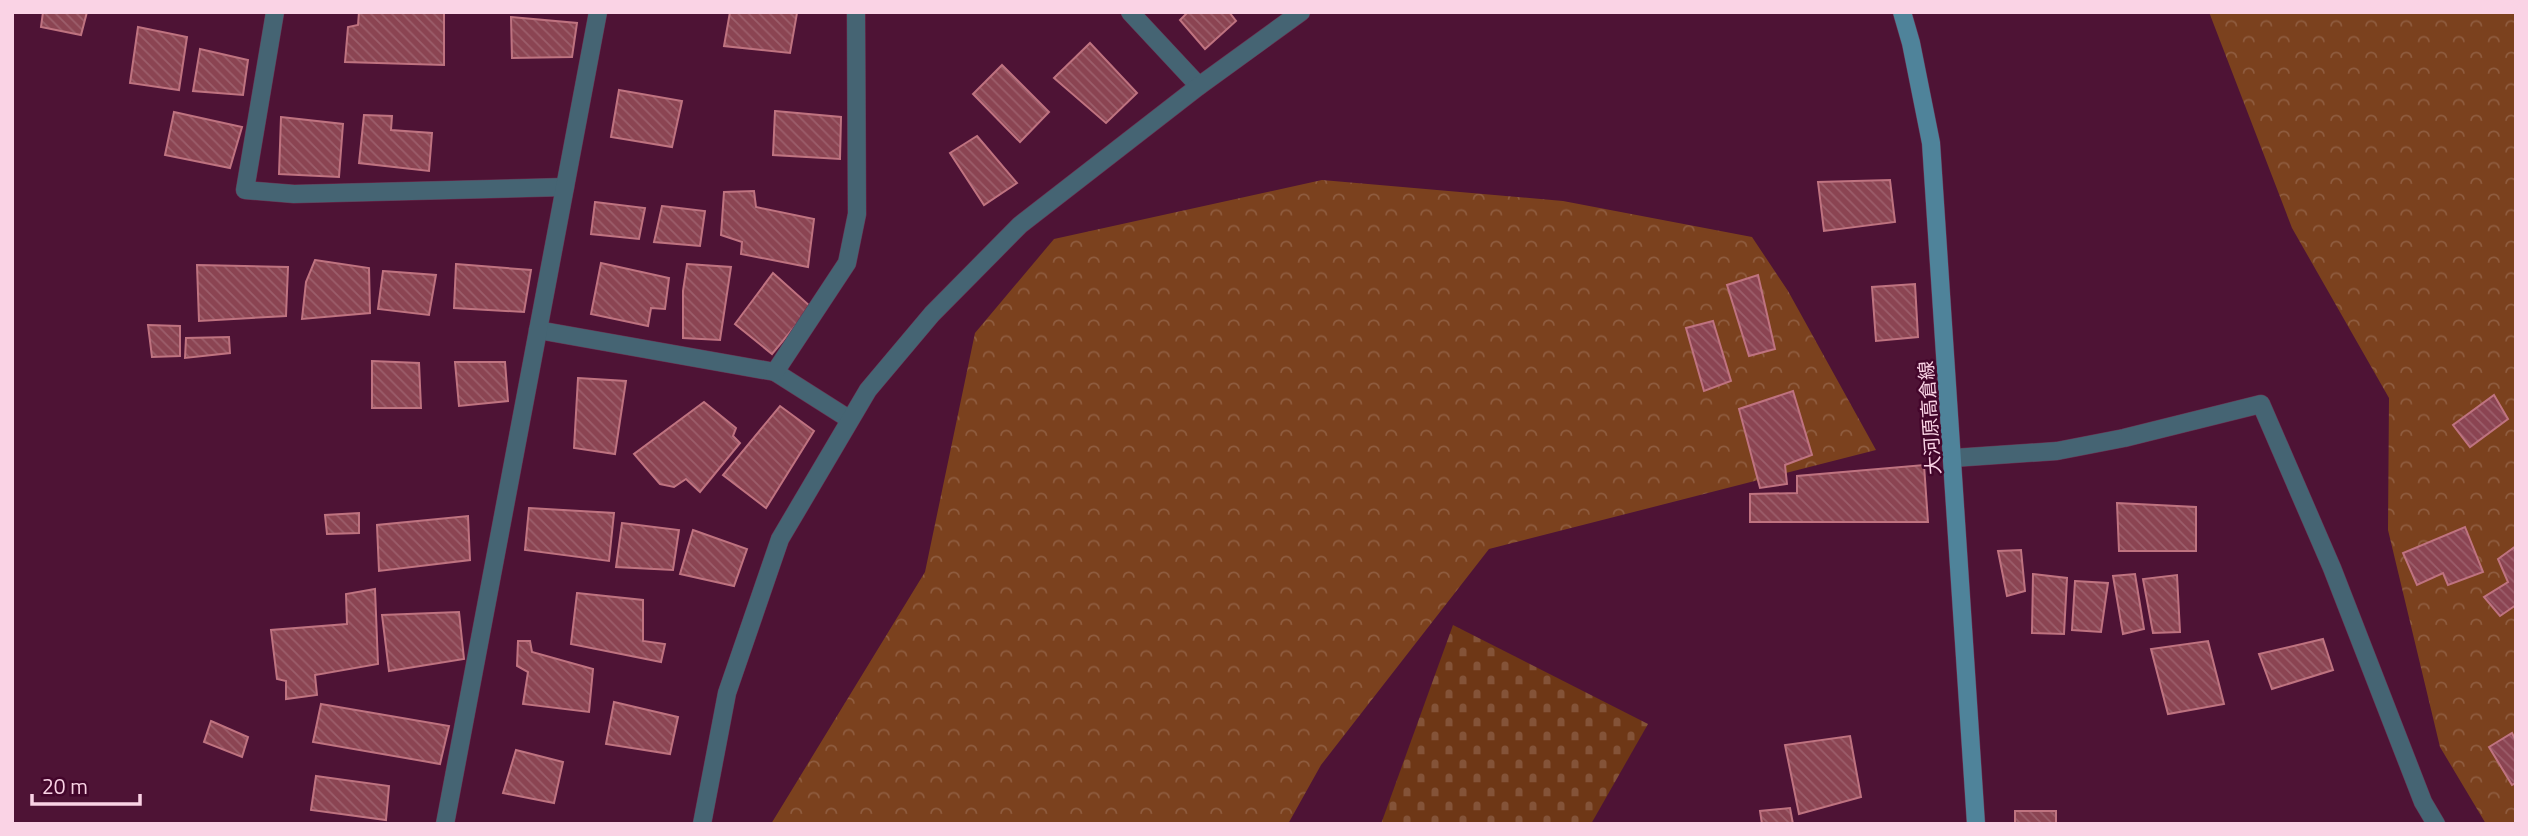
<svg xmlns="http://www.w3.org/2000/svg" width="2528" height="836" font-family="'Titillium Web','Noto Sans JP',sans-serif">
  <style>
    .forest { fill: url(#forest-crowns) }
    .cemetery { fill: url(#cemetery-stones) }
    .building { fill: url(#building-back-hatch); stroke: #bf7380; stroke-width: 2 }
    .lines { fill: none; stroke-linecap: round; stroke-linejoin: round }
    .minor-casing { stroke: #6a3251; stroke-width: 19 }
    .tertiary-casing { stroke: #6a3251; stroke-width: 19 }
    .secondary-casing { stroke: #6a3251; stroke-width: 19 }
    .minor { stroke: #456473; stroke-width: 18 }
    .tertiary { stroke: #456473; stroke-width: 18 }
    .secondary { stroke: #4f839a; stroke-width: 18 }
    .labels { text-anchor: middle; dominant-baseline: central; stroke-width: 5; stroke-linejoin: round; paint-order: stroke }
    .street-label { font-size: 19px; fill: #fad3e5; stroke: #43062b }
  </style>
  <defs>
    <pattern id="forest-crowns" width="20" height="18" patternUnits="userSpaceOnUse" patternTransform="scale(1.75)"><rect width="20" height="18" fill="#7b411e"/><path d="M2 6a3 3 0 1 1 6 0M12 15a3 3 0 1 1 6 0" fill="none" stroke="#8f5c3f"/></pattern>
    <pattern id="cemetery-stones" width="16" height="16" patternUnits="userSpaceOnUse" patternTransform="scale(1.75)"><rect width="16" height="16" fill="#6e3716"/><path d="M2 7V4a2 2 0 0 1 4 0v3zM10 15v-3a2 2 0 0 1 4 0v3z" fill="#845338"/></pattern>
    <pattern id="building-back-hatch" width="6" height="6" patternUnits="userSpaceOnUse" patternTransform="scale(1.75)"><rect width="6" height="6" fill="#8b4452"/><path d="M-1 5l2 2M0 0l6 6M5-1l2 2" fill="none" stroke="#9c5e6b"/></pattern>
  </defs>
  <rect width="100%" height="100%" fill="#4e1335"/>
  <!-- forest -->
  <g class="forest">
    <polygon points="2209,12 2516,12 2516,824 2486,824 2440,747 2388,530 2389,398 2292,228"/>
    <polygon points="1322,180 1563,201 1752,237 1788,291 1876,450 1489,549 1321,765 1288,824 771,824 925,572 975,333 1054,239"/>
  </g>
  <!-- cemetery -->
  <polygon class="cemetery" points="1453,625 1648,724 1591,824 1381,824"/>
  <!-- building -->
  <g class="building">
    <polygon points="43,12 87,12 81,35 41,27"/>
    <polygon points="359,12 444,12 444,65 345,62 348,27 358,25"/>
    <polygon points="730,12 797,13 790,53 724,46"/>
    <polygon points="1188,12 1229,12 1236,21 1205,49 1180,20"/>
    <polygon points="511,17 577,23 572,57 512,58"/>
    <polygon points="138,27 187,37 179,90 130,83"/>
    <polygon points="1090,43 1137,93 1106,123 1054,78"/>
    <polygon points="200,49 248,60 243,95 193,91"/>
    <polygon points="1002,65 1049,112 1020,142 973,94"/>
    <polygon points="619,90 682,101 672,147 611,137"/>
    <polygon points="775,111 841,117 840,159 773,155"/>
    <polygon points="174,112 242,127 230,168 165,155"/>
    <polygon points="364,115 392,116 391,130 432,133 429,171 359,163"/>
    <polygon points="281,117 343,124 339,177 279,174"/>
    <polygon points="977,136 1017,183 984,205 950,153"/>
    <polygon points="1890,180 1895,222 1824,231 1818,182"/>
    <polygon points="754,191 756,207 814,219 808,267 741,254 742,242 721,235 724,192"/>
    <polygon points="595,202 645,208 639,239 591,234"/>
    <polygon points="662,206 705,211 700,246 654,242"/>
    <polygon points="315,260 369,268 370,313 302,319 306,282"/>
    <polygon points="601,263 669,278 665,309 651,308 648,326 591,314"/>
    <polygon points="456,264 531,270 524,312 454,308"/>
    <polygon points="687,264 731,267 720,340 683,338 683,291"/>
    <polygon points="197,265 288,267 286,316 199,321"/>
    <polygon points="383,271 436,275 429,315 378,309"/>
    <polygon points="773,273 811,307 772,354 735,324"/>
    <polygon points="1758,275 1775,349 1749,356 1727,285"/>
    <polygon points="1915,284 1918,337 1876,341 1872,287"/>
    <polygon points="1713,321 1731,381 1704,391 1686,328"/>
    <polygon points="148,325 180,326 180,356 152,357"/>
    <polygon points="229,337 230,353 185,358 186,338"/>
    <polygon points="372,361 419,363 421,408 372,408"/>
    <polygon points="455,362 505,362 508,401 459,406"/>
    <polygon points="578,378 626,381 615,454 574,448"/>
    <polygon points="1793,391 1812,455 1785,465 1787,484 1760,488 1739,409"/>
    <polygon points="2494,395 2508,419 2470,447 2453,425"/>
    <polygon points="704,402 736,428 733,436 740,443 700,492 686,479 674,487 660,484 634,454"/>
    <polygon points="780,406 814,431 766,508 723,475"/>
    <polygon points="1924,465 1928,522 1750,522 1750,494 1797,493 1797,476"/>
    <polygon points="2117,503 2196,507 2196,551 2119,551"/>
    <polygon points="529,508 614,513 609,561 525,550"/>
    <polygon points="359,513 359,533 327,534 325,515"/>
    <polygon points="468,516 470,560 379,571 377,525"/>
    <polygon points="622,523 679,530 673,570 616,567"/>
    <polygon points="2465,527 2483,572 2448,585 2443,573 2417,585 2403,553"/>
    <polygon points="693,530 747,549 734,586 680,574"/>
    <polygon points="2516,546 2516,605 2500,616 2484,597 2508,582 2498,559"/>
    <polygon points="2021,550 2025,591 2007,596 1998,551"/>
    <polygon points="2033,574 2067,578 2064,634 2032,633"/>
    <polygon points="2135,574 2144,629 2123,634 2113,576"/>
    <polygon points="2177,575 2180,632 2153,633 2143,579"/>
    <polygon points="2075,581 2108,583 2101,632 2072,630"/>
    <polygon points="375,589 378,664 315,675 317,695 286,699 286,681 277,679 271,630 347,624 346,594"/>
    <polygon points="577,593 643,600 643,641 665,644 661,662 571,644"/>
    <polygon points="459,612 464,659 389,671 382,615"/>
    <polygon points="2323,639 2333,670 2272,689 2259,654"/>
    <polygon points="518,641 530,641 532,652 593,669 589,712 523,704 528,672 517,666"/>
    <polygon points="2208,641 2224,704 2168,714 2151,649"/>
    <polygon points="614,702 678,717 670,754 606,744"/>
    <polygon points="321,704 449,726 440,764 313,742"/>
    <polygon points="211,721 248,737 242,757 204,742"/>
    <polygon points="2512,733 2516,741 2516,783 2512,785 2489,747"/>
    <polygon points="1850,736 1861,797 1799,814 1785,745"/>
    <polygon points="516,750 563,762 554,803 503,793"/>
    <polygon points="316,776 389,786 386,820 311,810"/>
    <polygon points="1790,808 1793,824 1762,824 1760,811"/>
    <rect x="2015" y="811" width="41" height="13"/>
  </g>
  <g class="lines">
    <!-- minor casing -->
    <g class="minor-casing">
      <g id="minor">
        <polyline points="275,12 245,190 294,194 565,187"/>
        <polyline points="1130,12 1199,86"/>
        <polyline points="538,330 775,372 849,419"/>
        <polyline points="775,372 847,263 857,214 856,12"/>
        <polyline points="1953,458 2057,451 2124,438 2261,404 2332,568 2423,802 2436,824"/>
        <polyline points="445,824 598,12"/>
      </g>
    </g>
    <!-- tertiary casing -->
    <g class="tertiary-casing">
      <polyline id="tertiary" points="702,824 727,693 780,539 868,390 932,314 1020,225 1199,86 1301,12"/>
    </g>
    <!-- secondary casing -->
    <g class="secondary-casing">
      <polyline id="secondary" points="1902,12 1911,43 1931,143 1976,824"/>
    </g>
    <!-- minor -->
    <use href="#minor" class="minor"/>
    <!-- tertiary -->
    <use href="#tertiary" class="tertiary"/>
    <!-- secondary -->
    <use href="#secondary" class="secondary"/>
  </g>
  <g class="labels">
    <!-- street labels -->
    <g class="street-label">
      <text transform="translate(1929 418) rotate(-94)">大河原高倉線</text>
    </g>
  </g>
  <!-- border -->
  <rect width="2528" height="836" fill="none" stroke="#fad3e5" stroke-width="28"/>
  <!-- scale -->
  <path d="M32 794v10h108v-10" fill="none" stroke="#fad3e5" stroke-width="3.5"/>
  <text x="42" y="794" font-size="21" fill="#fad3e5" stroke="#43062b" stroke-width="5" paint-order="stroke">20 m</text>
</svg>
